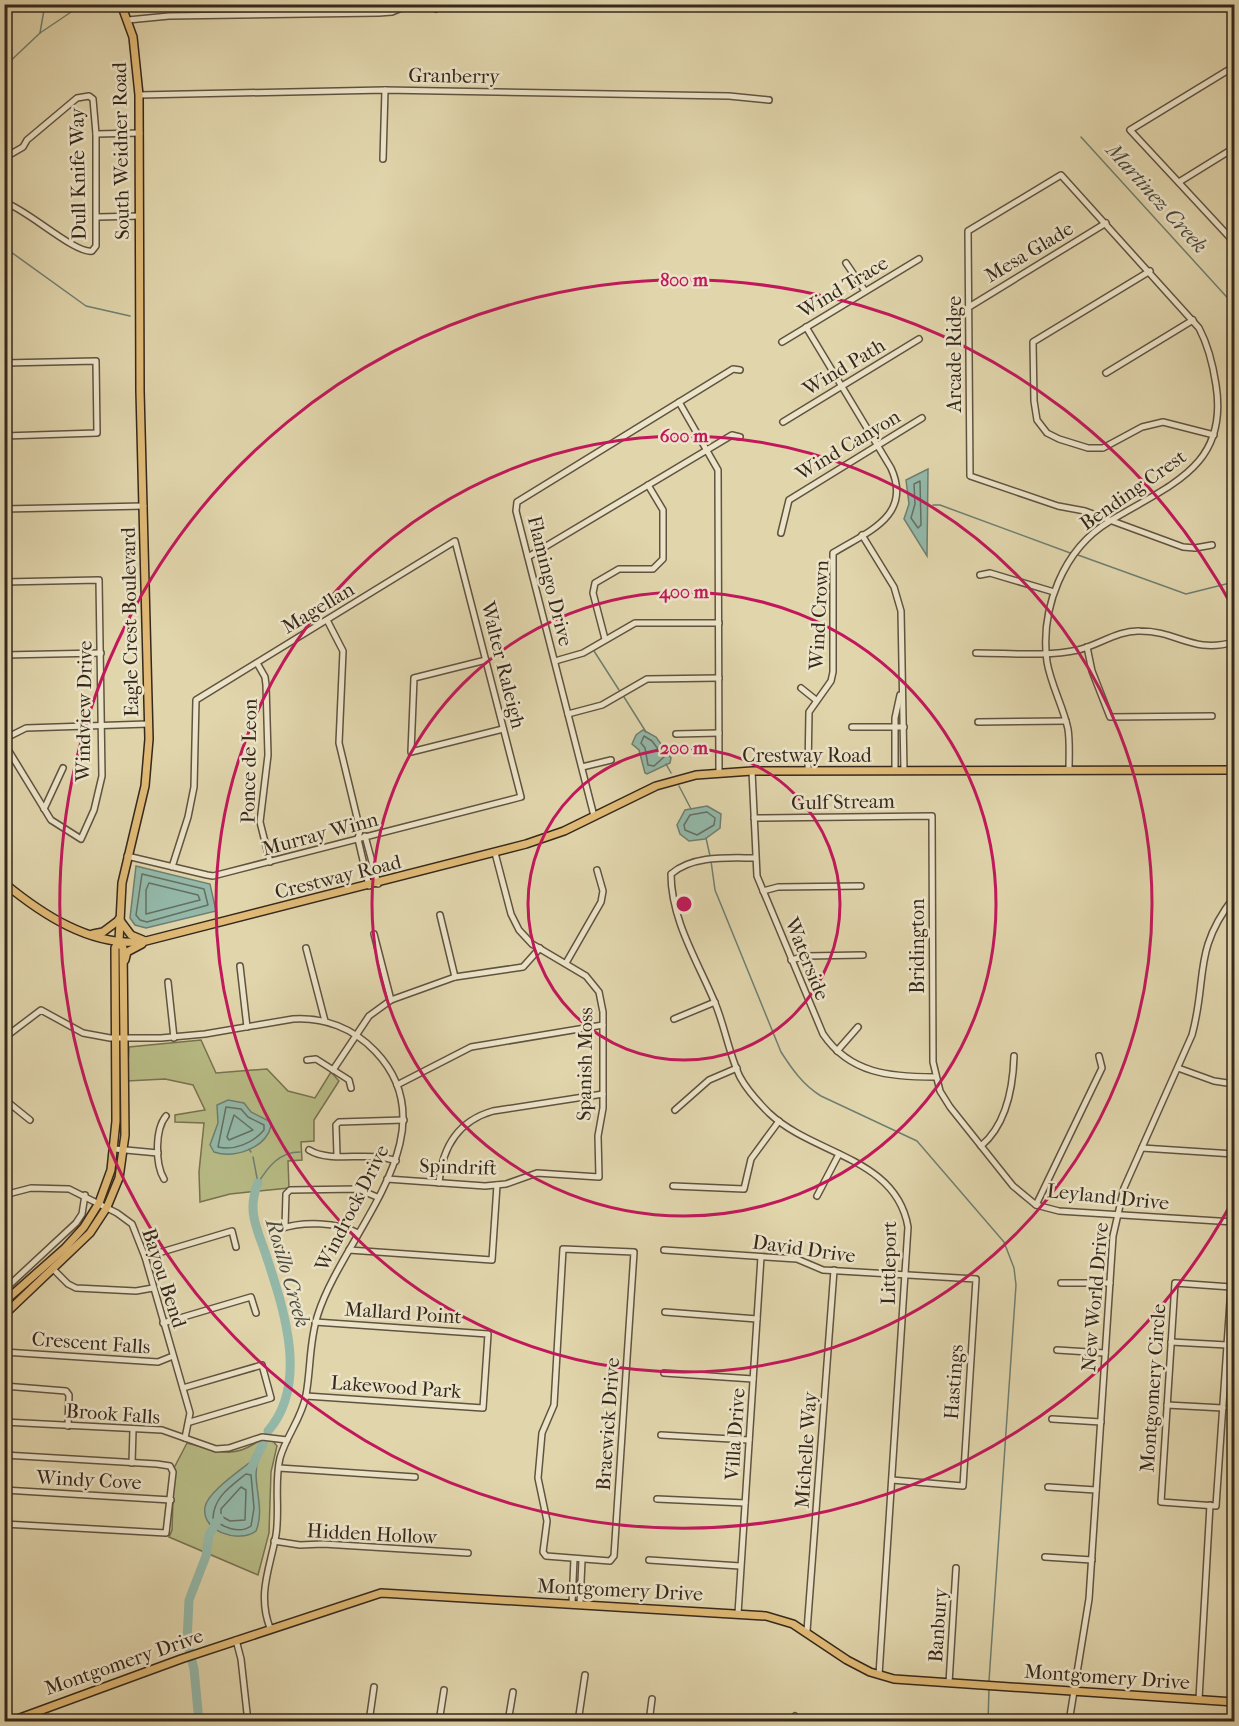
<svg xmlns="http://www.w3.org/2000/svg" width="1239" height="1726" font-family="'IM FELL French Canon',serif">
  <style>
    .green { fill: #b8bc86; stroke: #767251; stroke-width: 1.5 }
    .water { fill: #94b9aa; stroke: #6e7f71; stroke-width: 1.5 }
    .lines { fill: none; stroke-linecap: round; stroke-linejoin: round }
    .shore { stroke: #647063; stroke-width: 1.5 }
    .stream { stroke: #6e7f71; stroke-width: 1.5 }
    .river { stroke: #94b9aa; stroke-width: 9 }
    .minor-casing { stroke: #605340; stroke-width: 8 }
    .major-casing { stroke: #35281c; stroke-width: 10 }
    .minor { stroke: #ece4c9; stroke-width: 5 }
    .major { stroke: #e0ba76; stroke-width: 7 }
    .ring { fill: none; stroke: #c2185b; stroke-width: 3 }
    .labels { text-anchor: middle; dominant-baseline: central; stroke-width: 5; stroke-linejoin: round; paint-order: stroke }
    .street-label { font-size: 20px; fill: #35281c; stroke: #ece4c9 }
    .water-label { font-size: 21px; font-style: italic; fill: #4d4c40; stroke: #ece4c9 }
    .centre { fill: #c2185b; stroke: #ece4c9; stroke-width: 3 }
    .ring-label { font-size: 18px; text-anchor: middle; font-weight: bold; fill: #c2185b; stroke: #ece4c9; stroke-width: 5; stroke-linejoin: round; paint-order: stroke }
  </style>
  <rect width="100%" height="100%" fill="#e1d5ac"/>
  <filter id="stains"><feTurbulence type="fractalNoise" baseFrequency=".00333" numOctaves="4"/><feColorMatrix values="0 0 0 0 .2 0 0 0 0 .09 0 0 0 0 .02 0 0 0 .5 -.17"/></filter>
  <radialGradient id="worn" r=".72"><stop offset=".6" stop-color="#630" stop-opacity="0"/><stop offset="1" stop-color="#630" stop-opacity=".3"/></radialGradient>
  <!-- green -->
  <g class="green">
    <polygon points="201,1040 216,1073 267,1069 288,1091 315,1098 331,1072 339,1081 314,1120 314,1141 301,1142 302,1160 288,1161 289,1188 230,1194 200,1202 199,1172 204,1123 175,1122 175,1115 205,1110 193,1085 165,1079 127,1081 129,1047"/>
    <path d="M260,1440H272L277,1446L271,1472L269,1533L258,1575L169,1537L172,1530L174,1468L187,1443C215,1450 231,1461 260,1440Z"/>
  </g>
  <!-- water -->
  <g class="water">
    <polygon points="928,469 927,556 904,519 909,504 906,480"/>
    <polygon points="643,730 656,737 671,758 670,763 647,774 645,773 639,750 632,744 636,735"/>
    <polygon points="707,806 721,814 720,828 705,839 689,841 680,834 677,825 685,810"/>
    <polygon points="136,866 210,884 216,911 146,928 135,925 130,918"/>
    <path d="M228,1100L244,1103L251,1112L269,1121L271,1126C266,1148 234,1159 214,1152L210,1145L218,1123L217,1105Z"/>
    <path d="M255,1458L258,1461C251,1482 266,1507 256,1531C238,1544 201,1531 205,1507C208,1491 243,1469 255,1458Z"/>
  </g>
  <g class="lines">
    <!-- shore -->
    <g class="shore">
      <polygon points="920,481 921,525 918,528 911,518 915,504 914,484"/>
      <polygon points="644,736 652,741 664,757 654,766 648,765 645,748 641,743"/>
      <polygon points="707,812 715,818 714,825 697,835 685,830 684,825 690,815"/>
      <polygon points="142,874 204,889 208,905 147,922 140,920 136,915"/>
      <polygon points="149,883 198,895 200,900 146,914 146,890"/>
      <path d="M226,1107L241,1109L248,1117L264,1125V1130C253,1143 234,1151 218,1147Z"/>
      <polygon points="234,1115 253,1130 229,1140 227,1137"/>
      <path d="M246,1474L251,1475L254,1508L251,1526C240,1534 222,1528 213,1518C214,1497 230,1487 246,1474Z"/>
      <polygon points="241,1487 246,1490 245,1520 230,1521 221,1516 221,1509"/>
    </g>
    <!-- stream -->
    <g class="stream">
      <polyline points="40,33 45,4"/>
      <polyline points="4,67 40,33 83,4"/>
      <polyline points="1081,137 1234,305"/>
      <polyline points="4,247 86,306 130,316"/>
      <polyline points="933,505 940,505 1073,554"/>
      <polyline points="1078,555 1186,594 1234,582"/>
      <polyline points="594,651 619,690"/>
      <polyline points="624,697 646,732"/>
      <polyline points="666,764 671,773"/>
      <polyline points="679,786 691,809"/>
      <polyline points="706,838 710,856"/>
      <path d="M711,861L715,890L781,1052C792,1069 803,1085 821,1096L917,1141L1004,1242L1014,1268L1016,1285L989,1681"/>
      <polyline points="249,1149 251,1152"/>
      <polyline points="253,1157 258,1183"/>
      <path d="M258,1183C268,1167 279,1152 300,1152"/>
      <polyline points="988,1722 989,1689"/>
    </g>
    <!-- river -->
    <g class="river">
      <path d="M258,1183C246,1212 258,1230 267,1258C284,1310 309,1384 268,1431"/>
      <polyline points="251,1469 264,1441"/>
      <polyline points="199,1722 194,1669 187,1641 189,1600 206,1556 209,1535 219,1518"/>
    </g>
    <!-- minor casing -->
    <g class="minor-casing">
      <g id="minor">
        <polyline points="431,4 436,9"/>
        <polyline points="128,20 169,16 379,13 392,12 411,4"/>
        <polyline points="1230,69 1130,130 1234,242"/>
        <polyline points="139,95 385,90 729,96 769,100"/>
        <polyline points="96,134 140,133"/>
        <path d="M4,158L23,147L27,140L77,98L89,96L93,99L96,134V246L92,251C75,254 28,210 4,202"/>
        <polyline points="383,159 385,90"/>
        <polyline points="1179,182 1234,148"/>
        <polyline points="98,217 140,216"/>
        <polyline points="846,263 865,291"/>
        <polyline points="1150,271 1033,342 1034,401 1037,420 1047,433 1059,439 1088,448 1103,448 1142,427 1163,422 1214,435"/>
        <polyline points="969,307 1106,223"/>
        <path d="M806,327L891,468C913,516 867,532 833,553V672L831,681L809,712L808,771"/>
        <polyline points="782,342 919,259"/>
        <polyline points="4,363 96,361 97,433 4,436"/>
        <polyline points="1106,373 1193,320"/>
        <polyline points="679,402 718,470 719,772"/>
        <polyline points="783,422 919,339"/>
        <polyline points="4,509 144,506"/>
        <polyline points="781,533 789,500 922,418"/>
        <polyline points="862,535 894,587 901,611 904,771"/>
        <polyline points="528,557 732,435 740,437"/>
        <polyline points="980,575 990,573 1054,592"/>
        <polyline points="4,582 99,580 102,776 94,810 81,839 51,820 4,743"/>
        <polyline points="327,620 343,651 339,743 360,830 358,839 369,886"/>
        <polyline points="605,639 593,593 595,583 619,569 653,569 663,559 663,510 648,485"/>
        <polyline points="1087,647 1092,671 1110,717 1212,716"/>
        <path d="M976,653C1009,653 1046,657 1078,650C1099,645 1118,630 1140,631C1178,631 1192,654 1234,642"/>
        <polyline points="4,655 101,653"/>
        <polyline points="486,660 414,678 411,752 503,729"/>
        <polyline points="555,661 583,653 635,623 719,623"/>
        <polyline points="257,663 265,677 266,685 268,755 260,822 270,862"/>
        <polyline points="801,688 816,700"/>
        <polyline points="568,714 602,705 647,679 719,678"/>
        <polyline points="978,722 1066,721"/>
        <polyline points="852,727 904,727"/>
        <polyline points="676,734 719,733"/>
        <polyline points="4,739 26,728 148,724"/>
        <polyline points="582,767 611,760"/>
        <path d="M1069,770C1069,757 1070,742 1068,729C1063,706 1051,685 1047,662C1040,609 1063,549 1110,521C1169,485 1229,467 1216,385C1213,365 1209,347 1199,328L1061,175L968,231L970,476L1058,506L1085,511L1183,547L1195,548L1212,545"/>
        <path d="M752,771L757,876L823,1034C850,1074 891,1077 935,1077"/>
        <polyline points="895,771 895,718 900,695"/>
        <polyline points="44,809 63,768"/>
        <polyline points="594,816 516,511 517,502 733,369 740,370"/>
        <polyline points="754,818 932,816 933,1062 940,1091 950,1107 1013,1186 1036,1205 1059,1211 1234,1222"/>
        <polyline points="365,836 378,884"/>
        <polyline points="127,856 207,875 213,876 521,797 455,541 196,700 194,787 188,817 172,867"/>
        <path d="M755,858C728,858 693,855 671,874C671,920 698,962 715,1003C725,1027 729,1054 740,1077C747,1090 758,1102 769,1113C813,1155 896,1157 908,1227L879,1675"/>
        <polyline points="763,891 778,887 861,886"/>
        <polyline points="440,915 455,977"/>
        <polyline points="374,934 391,1000"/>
        <polyline points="306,948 325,1021"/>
        <polyline points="791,960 806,956 863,955"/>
        <polyline points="566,963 601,902 603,891 597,870"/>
        <polyline points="240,966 247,1027"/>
        <polyline points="168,982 174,1038"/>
        <polyline points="674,1019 715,1002"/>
        <path d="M4,1038L41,1010L83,1033L110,1038H161L205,1034L293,1019C324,1017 353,1028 375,1051C454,1133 344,1233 318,1314C309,1341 311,1368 306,1395C302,1418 286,1436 280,1458C274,1483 280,1510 276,1535C270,1568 257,1594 270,1628"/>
        <polyline points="837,1051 858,1027"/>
        <polyline points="307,1060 316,1059 349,1080 351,1088"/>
        <polyline points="1178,1068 1214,1081 1234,1084"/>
        <polyline points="333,1070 369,1016 391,1000 455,977 523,967 540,948"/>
        <polyline points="397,1085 471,1047 603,1025"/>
        <polyline points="4,1099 30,1120"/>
        <polyline points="675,1110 709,1080 737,1068"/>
        <path d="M981,1146C1007,1124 1013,1088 1014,1056"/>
        <polyline points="1142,1148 1234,1154"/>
        <polyline points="115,1149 158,1153"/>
        <path d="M309,1150C332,1164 369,1150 396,1161"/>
        <polyline points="337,1155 336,1125 339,1122 404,1120"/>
        <path d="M164,1179C155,1164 155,1129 166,1116"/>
        <polyline points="387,1179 485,1186 506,1184 537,1173 599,1177 598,1136 603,1108 603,1012 599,992 586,976 532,944 519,930 511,914 495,853"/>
        <path d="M439,1183C442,1148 458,1121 493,1111L603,1094"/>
        <polyline points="673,1186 744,1189 751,1159 779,1121"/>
        <polyline points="4,1195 31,1188 69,1189 117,1213 132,1224 145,1257 190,1413 185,1438"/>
        <polyline points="817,1196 839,1154"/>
        <polyline points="1036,1205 1102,1068 1099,1056"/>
        <polyline points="285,1227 286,1194 290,1190 358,1189 377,1197"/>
        <path d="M280,1229C302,1221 338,1222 358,1233"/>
        <polygon points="563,1249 634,1252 614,1556 610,1561 546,1556 543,1552 547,1521 538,1478 542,1433 554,1405"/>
        <polyline points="349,1250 492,1260 497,1185"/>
        <polyline points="664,1250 797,1259 823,1270 976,1279 963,1486 892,1480"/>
        <polyline points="145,1257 232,1231 236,1247"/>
        <polyline points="54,1270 68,1284 76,1288 136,1291 153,1288"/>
        <polyline points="1061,1283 1110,1283"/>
        <polygon points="1175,1283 1231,1287 1216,1506 1161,1502"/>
        <polyline points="4,1290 76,1223 82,1214 85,1195"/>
        <polyline points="665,1312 757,1319"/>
        <polyline points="163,1323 251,1297 256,1313"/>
        <polyline points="1171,1342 1227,1345"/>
        <polyline points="1057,1350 1105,1353"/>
        <polyline points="4,1352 158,1362 173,1356"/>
        <polyline points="664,1373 753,1379"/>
        <polyline points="4,1386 66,1391 69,1395 68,1426"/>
        <polyline points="183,1388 262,1365 271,1398 190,1422"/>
        <polyline points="306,1396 483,1408 488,1334 315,1322"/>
        <polyline points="1167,1405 1223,1408"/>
        <polyline points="1052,1419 1101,1422"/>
        <polyline points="4,1422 162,1430 216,1449 229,1448 262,1437 287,1440"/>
        <polyline points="661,1435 749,1440"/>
        <polyline points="4,1455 157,1464 170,1466 173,1472 166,1533 4,1524"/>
        <polyline points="132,1463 133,1430"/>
        <polyline points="279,1468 415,1477"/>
        <polyline points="1048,1487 1096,1490"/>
        <polyline points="4,1490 171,1500"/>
        <polyline points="657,1499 745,1503"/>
        <polyline points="274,1541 300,1545 323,1544 468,1553"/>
        <polyline points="1045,1557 1092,1560"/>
        <polyline points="649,1560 740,1566"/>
        <polyline points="572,1603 574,1559"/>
        <polyline points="580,1604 582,1560"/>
        <polyline points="738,1614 761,1257"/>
        <polyline points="807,1631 834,1270"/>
        <polyline points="236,1640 241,1659 248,1722"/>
        <polyline points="949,1683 956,1568"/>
        <polyline points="1199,1699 1210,1505"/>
        <polyline points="369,1722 374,1687"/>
        <polyline points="439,1722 444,1690"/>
        <polyline points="508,1722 513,1692"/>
        <polyline points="578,1722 585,1675"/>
        <polyline points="649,1722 652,1699"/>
        <polyline points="788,1722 795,1716"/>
        <path d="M1069,1722L1089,1599L1113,1236L1124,1188L1192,1035C1208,976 1192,952 1234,897"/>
      </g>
    </g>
    <!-- major casing -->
    <g class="major-casing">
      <g id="major">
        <path d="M4,883C43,915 90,946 142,942L526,844L564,831L656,786L696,775L752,771L1234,770"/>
        <polyline points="119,919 131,935 143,940"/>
        <polyline points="93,934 103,932 119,920"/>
        <polyline points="125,960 127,952 142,944"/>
        <polyline points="4,1302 65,1248 84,1227 99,1203 111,1170 116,1121 115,948 119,941 122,883 145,786 149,739 140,391 139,95 133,37 121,4"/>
        <polyline points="4,1315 90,1233 107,1207 119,1178 125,1135 123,948 119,941"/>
        <polyline points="9,1722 181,1659 381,1593 766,1616 793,1624 847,1660 870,1672 894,1679 1234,1702"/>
      </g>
    </g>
    <!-- minor -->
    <use href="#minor" class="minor"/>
    <!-- major -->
    <use href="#major" class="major"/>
  </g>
  <!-- distance rings -->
  <g class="ring">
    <circle cx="684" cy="904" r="156"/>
    <circle cx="684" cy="904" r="312"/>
    <circle cx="684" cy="904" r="468"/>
    <path d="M1232 1202A624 624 0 1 1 1232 606"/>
  </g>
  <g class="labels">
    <!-- street labels -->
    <g class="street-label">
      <text transform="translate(454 76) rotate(1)">Granberry</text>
      <text transform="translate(121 151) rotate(-91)">South Weidner Road</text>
      <text transform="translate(78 174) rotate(-91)">Dull Knife Way</text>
      <text transform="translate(1029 252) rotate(-31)">Mesa Glade</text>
      <text transform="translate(843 287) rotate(-31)">Wind Trace</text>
      <text transform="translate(954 354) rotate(-90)">Arcade Ridge</text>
      <text transform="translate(844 367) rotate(-31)">Wind Path</text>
      <text transform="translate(848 445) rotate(-31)">Wind Canyon</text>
      <text transform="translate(1133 490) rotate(-35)">Bending Crest</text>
      <text transform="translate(550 581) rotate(76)">Flamingo Drive</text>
      <text transform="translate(318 608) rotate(-31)">Magellan</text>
      <text transform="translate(819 615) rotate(-87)">Wind Crown</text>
      <text transform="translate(130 622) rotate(-91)">Eagle Crest Boulevard</text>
      <text transform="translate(503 665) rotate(76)">Walter Raleigh</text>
      <text transform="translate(84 711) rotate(-89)">Windview Drive</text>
      <text x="807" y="755">Crestway Road</text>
      <text transform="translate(249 761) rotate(-89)">Ponce de Leon</text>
      <text transform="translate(843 802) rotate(-1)">Gulf Stream</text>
      <text transform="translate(320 834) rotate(-15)">Murray Winn</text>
      <text transform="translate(338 877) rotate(-14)">Crestway Road</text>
      <text transform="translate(917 946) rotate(-90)">Bridington</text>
      <text transform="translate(807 959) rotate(68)">Waterside</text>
      <text transform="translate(585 1064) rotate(-89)">Spanish Moss</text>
      <text transform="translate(458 1167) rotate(2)">Spindrift</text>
      <text transform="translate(1108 1197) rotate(6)">Leyland Drive</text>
      <text transform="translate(352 1208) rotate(-63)">Windrock Drive</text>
      <text transform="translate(804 1249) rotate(8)">David Drive</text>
      <text transform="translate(889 1263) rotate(-89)">Littleport</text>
      <text transform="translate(164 1278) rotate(72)">Bayou Bend</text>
      <text transform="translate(1095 1297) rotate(-85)">New World Drive</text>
      <text transform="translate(403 1313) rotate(4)">Mallard Point</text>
      <text transform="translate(91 1343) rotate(4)">Crescent Falls</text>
      <text transform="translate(954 1382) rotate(-86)">Hastings</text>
      <text transform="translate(396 1387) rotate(4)">Lakewood Park</text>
      <text transform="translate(1153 1388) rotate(-86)">Montgomery Circle</text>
      <text transform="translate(113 1414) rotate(4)">Brook Falls</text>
      <text transform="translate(608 1424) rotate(-86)">Braewick Drive</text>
      <text transform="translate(735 1434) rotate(-86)">Villa Drive</text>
      <text transform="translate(806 1450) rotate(-86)">Michelle Way</text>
      <text transform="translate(89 1480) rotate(3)">Windy Cove</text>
      <text transform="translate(372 1534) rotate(3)">Hidden Hollow</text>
      <text transform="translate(620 1590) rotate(3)">Montgomery Drive</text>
      <text transform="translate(938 1625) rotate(-86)">Banbury</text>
      <text transform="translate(124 1662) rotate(-19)">Montgomery Drive</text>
      <text transform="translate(1107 1677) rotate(4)">Montgomery Drive</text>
    </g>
    <!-- water labels -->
    <g class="water-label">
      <text transform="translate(1157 198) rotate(48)">Martinez Creek</text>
      <text transform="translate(288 1273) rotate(74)">Rosillo Creek</text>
    </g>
  </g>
  <circle cx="684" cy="904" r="9" class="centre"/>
  <g class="ring-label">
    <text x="684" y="286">800 m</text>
    <text x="684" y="442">600 m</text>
    <text x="684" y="598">400 m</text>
    <text x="684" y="754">200 m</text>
  </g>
  <!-- margin -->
  <rect width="1239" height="1726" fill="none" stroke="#e1d5ac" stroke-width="24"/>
  <rect x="6" y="6" width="1227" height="1714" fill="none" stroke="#35281c" stroke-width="3"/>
  <rect x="12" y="12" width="1215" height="1702" fill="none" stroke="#35281c" stroke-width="1.5"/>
  <rect width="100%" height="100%" filter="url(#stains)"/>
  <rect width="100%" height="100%" fill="url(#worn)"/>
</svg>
